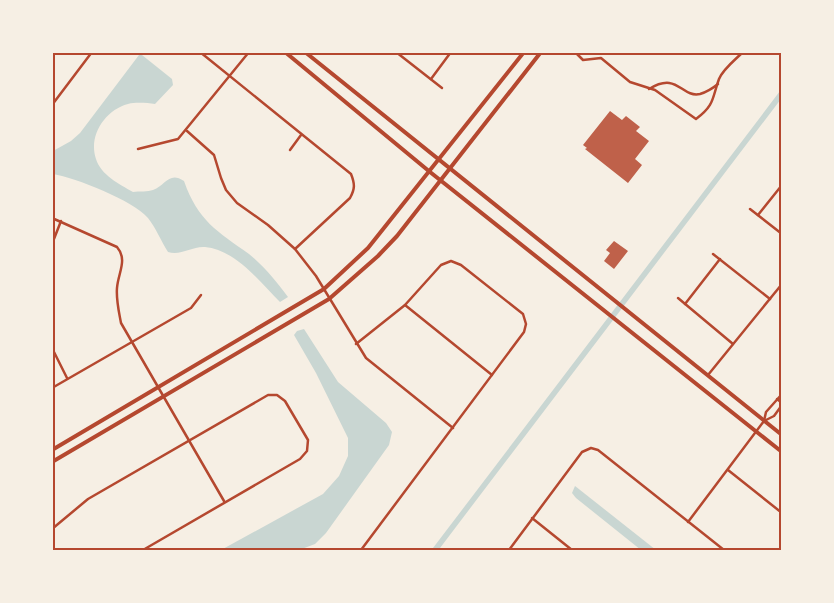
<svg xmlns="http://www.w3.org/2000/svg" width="834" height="603" font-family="Poppins,sans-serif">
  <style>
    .water { fill: #c9d6d2 }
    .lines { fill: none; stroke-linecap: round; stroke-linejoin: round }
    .canal { stroke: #c9d6d2; stroke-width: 5.5 }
    .building { fill: #bf614a }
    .minor { stroke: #b5482f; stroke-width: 2.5 }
    .secondary { stroke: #b5482f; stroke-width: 4 }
    .primary { stroke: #b5482f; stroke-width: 4 }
    .neatline { fill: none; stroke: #b5482f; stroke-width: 2 }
  </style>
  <rect width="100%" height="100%" fill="#f6efe4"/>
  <!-- water -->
  <g class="water">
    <path d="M139,55H142L172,79L173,85L155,104C147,103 136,102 128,104C105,110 88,136 96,159C101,175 119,184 133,192C139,191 148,192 153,190C166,185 169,171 184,181C198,221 217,231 249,254C264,266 277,282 288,297L280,302C260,282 236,250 205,247C192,246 181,256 168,252C161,241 156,228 148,218C132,200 76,178 53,174V151L71,141L80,133Z"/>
    <polygon points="304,329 338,382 386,423 392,432 389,445 326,533 315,544 299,550 221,550 323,494 339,476 348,456 348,438 316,373 294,335 297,331"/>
    <polygon points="575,486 656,550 641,550 576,498 572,493"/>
  </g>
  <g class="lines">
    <!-- canal -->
    <polyline class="canal" points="435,550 782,93"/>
  </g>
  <!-- building -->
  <g class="building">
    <polygon points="610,111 622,120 626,116 640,127 636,131 649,141 635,159 642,165 628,183 585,149 587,148 583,145"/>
    <polygon points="614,241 628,251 614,269 604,261 610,253 606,250"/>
  </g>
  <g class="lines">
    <!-- minor -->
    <g class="minor">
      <path d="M200,52L351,174C355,184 355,189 350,198L295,249"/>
      <polyline points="396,52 442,88"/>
      <path d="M575,52L583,60L601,58L630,82L655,90L696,119C715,105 712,98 719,79C723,69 735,60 743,52"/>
      <polyline points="431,79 451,52"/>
      <path d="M649,89C678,71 681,98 700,94C707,92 713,88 718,84"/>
      <polyline points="52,105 92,52"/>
      <polyline points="187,131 214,155 221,178 226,190 237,203 268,225 295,249 316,276 366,358 453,428"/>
      <polyline points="138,149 178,139 249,52"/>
      <polyline points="290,150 301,135"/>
      <polyline points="781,159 782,160"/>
      <polyline points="750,209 782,234"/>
      <polyline points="758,215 782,185"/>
      <path d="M52,218L117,247C128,260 118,273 117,288C116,300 119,312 121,323L224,501"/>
      <polyline points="52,244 61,221"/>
      <polyline points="713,254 770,299"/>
      <polyline points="678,298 733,344"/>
      <polyline points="685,304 720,259"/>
      <polyline points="405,305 492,375"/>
      <polyline points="356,344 405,305 441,265 451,261 461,265 523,314 526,324 524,332 361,550"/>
      <polyline points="52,348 67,378"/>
      <polyline points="708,375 782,284"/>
      <polyline points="52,388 191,308 201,295"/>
      <polyline points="777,399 782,403"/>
      <polyline points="764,421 766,412 782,394"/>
      <polyline points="728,470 782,513"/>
      <polyline points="532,518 572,550"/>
      <polyline points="688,522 764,421 774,416 782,405"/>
      <polyline points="52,529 88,499 268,395 277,395 285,401 308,440 307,451 300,459 143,550"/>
      <polyline points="509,550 582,452 591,448 598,450 724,550"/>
    </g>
    <!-- secondary -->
    <g class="secondary">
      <polyline points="52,450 324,289 368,248 524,52"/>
      <polyline points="52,462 329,299 378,256 397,236 541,52"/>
    </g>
    <!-- primary -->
    <g class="primary">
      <polyline points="285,52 430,172 782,452"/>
      <polyline points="305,52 782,435"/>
    </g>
  </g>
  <!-- border -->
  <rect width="834" height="603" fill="none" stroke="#f6efe4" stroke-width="108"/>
  <rect x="54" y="54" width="726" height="495" class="neatline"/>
</svg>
